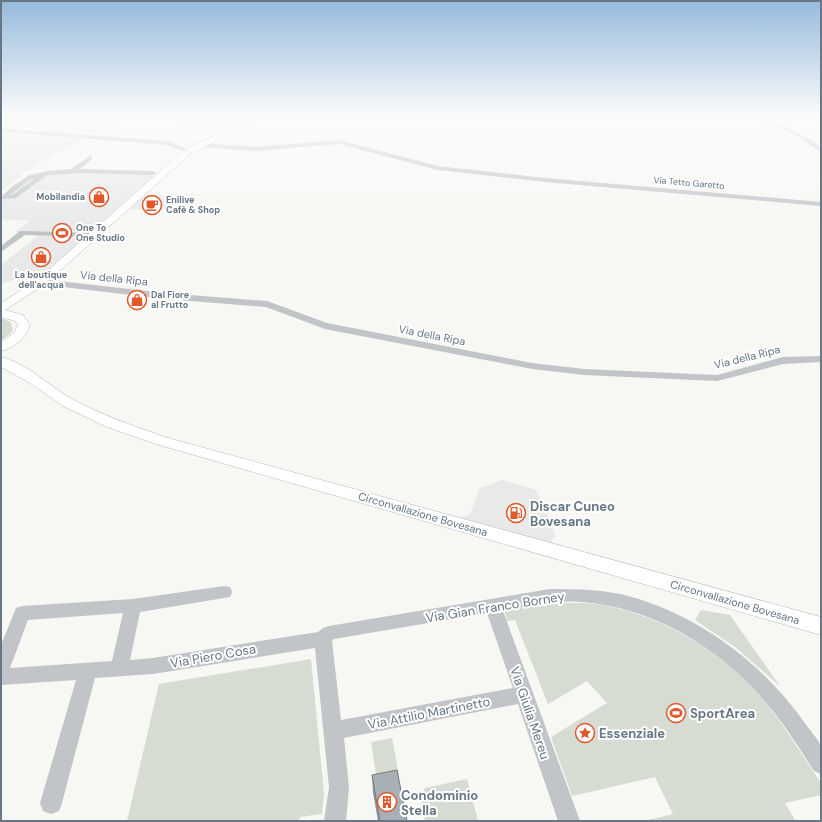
<svg xmlns="http://www.w3.org/2000/svg" width="822" height="822" font-family="'DM Sans',sans-serif">
  <style>
    .built { fill: #e8e9e8 }
    .green { fill: #d7dcd3 }
    .lines { fill: none; stroke-linecap: round; stroke-linejoin: round }
    .major-casing { stroke: #b2b7bb; stroke-width: 1 }
    .minor { fill: #c1c5c8; fill-rule: evenodd }
    .major { fill: #fff; fill-rule: evenodd }
    .wall { fill: #90979d }
    .building { fill: #a7b0b6; stroke: #757b7f }
    .labels { text-anchor: middle; dominant-baseline: central; stroke-width: 4; stroke-linejoin: round; paint-order: stroke }
    .far-street-label { font-size: 9px; fill: #677785; stroke: #fff }
    .far-poi-label { font-size: 9px; font-weight: bold; fill: #677785; stroke: #fff; text-anchor: start }
    .street-label { font-size: 11px; fill: #677785; stroke: #fff }
    .near-poi-label { font-size: 13px; font-weight: bold; fill: #677785; stroke: #fff; text-anchor: start }
    .near-street-label { font-size: 13px; fill: #677785; stroke: #fff }
  </style>
  <rect width="100%" height="100%" fill="#f7f7f4"/>
  <!-- built -->
  <g class="built">
    <polygon points="10,117 129,117 97,132 83,133 55,131 53,126 32,124 17,129 1,128 1,124 5,122 1,122 1,120"/>
    <polygon points="159,117 246,117 228,124 210,128 154,118"/>
    <polygon points="1,133 16,135 84,139 18,175 23,175 1,191"/>
    <polygon points="76,170 161,172 38,281 19,279 1,283 1,265 40,234 15,232 30,221 1,219 1,196 30,174"/>
    <polygon points="143,195 177,196 161,210 127,209"/>
    <polygon points="502,480 536,490 546,511 555,536 551,543 458,517 465,517 470,514 480,488"/>
  </g>
  <!-- green -->
  <g class="green">
    <polygon points="1,318 10,322 13,329 11,333 1,341"/>
    <path d="M562,603C576,603 590,603 604,605C667,618 725,653 766,703C786,728 803,757 821,783V795L785,803L795,820L790,821H644L673,814L655,777L572,796L551,737L607,703L587,681L548,704L515,620L507,621L504,610Z"/>
    <polygon points="701,610 730,615 780,686 735,647 695,620"/>
    <polygon points="311,659 324,794 322,814 300,817 299,821 127,821 159,684"/>
    <polygon points="392,738 399,776 377,781 371,742"/>
    <polygon points="467,779 478,821 425,821 420,797 425,788"/>
  </g>
  <g class="lines">
    <!-- major casing -->
    <g class="major-casing">
      <g id="major">
        <path d="M256,117H264L194,152H189V155L45,284L5,310L23,315L30,325C26,338 14,348 1,351V342L14,333L18,325L15,321L1,317V303L37,280L183,151H188V148Z"/>
        <path d="M1,357C27,363 51,388 74,400C104,416 136,427 168,438L821,617V635L156,444L107,427L63,406L30,383L1,367Z"/>
      </g>
    </g>
    <!-- minor -->
    <g class="minor">
      <polygon points="1,117 10,117 1,121"/>
      <polygon points="219,117 234,117 255,120 252,122"/>
      <polygon points="755,117 762,117 799,133 821,147 821,152 795,135"/>
      <polygon points="1,128 168,141 186,149 183,151 167,145 1,132"/>
      <polygon points="339,140 438,166 545,178 821,202 821,206 545,182 438,170 339,144 255,151 201,147 198,145 201,143 255,147"/>
      <path d="M90,156L92,157V159L80,169L153,171L156,173L153,175L79,173L47,175L16,198L4,199L1,198L11,187L30,175L48,171L71,169ZM37,177L12,195H10L27,182Z"/>
      <polygon points="20,231 94,233 98,235 94,237 25,235 1,252 1,246"/>
      <polygon points="41,279 165,293 267,301 327,323 532,363 584,369 717,375 783,357 821,356 821,362 783,364 717,381 584,375 532,369 325,329 266,307 165,299 38,284 37,282"/>
      <path d="M224,586L230,587L232,592L230,597L140,612L130,660L153,658L318,632L323,628L329,626L550,589C578,589 604,589 632,597C701,617 762,663 804,722C808,728 819,740 821,747C822,754 821,766 821,774L814,771C799,748 785,725 767,704C722,649 653,607 581,602C555,600 529,606 503,611L580,821H558L518,704L344,738L349,787L346,821H324L329,787L315,648L153,674L95,678L62,803L59,811L51,814L43,811L40,803L76,680L1,685V645L16,608L22,606L133,599ZM123,613L112,661L10,668L28,620ZM487,613L513,688L341,720L332,641L334,639Z"/>
    </g>
    <!-- major -->
    <use href="#major" class="major"/>
  </g>
  <!-- wall -->
  <polygon class="wall" points="372,775 407,821 378,821 373,793"/>
  <!-- building -->
  <polygon class="building" points="397,770 407,821 380,821 372,775"/>
  <!-- sky -->
  <linearGradient id="sky" x2="0" y2="1"><stop stop-color="#95badc"/><stop offset="0.5" stop-color="#fbfbfa"/><stop offset="1" stop-color="#fbfbfa" stop-opacity="0"/></linearGradient>
  <rect width="822" height="232" fill="url(#sky)"/>
  <!-- icons -->
  <defs>
    <g id="shop-ring" transform="scale(1)"><circle r="9.5" fill="#fff" stroke="#df592c" stroke-width="1.5"/><path d="M-5-2.5h2.3a2.7 3.5 0 0 1 5.4 0H5L5.5 6h-11ZM-1.5-2.5h3a1.5 2.3 0 0 0-3 0Z" fill="#df592c"/></g>
    <g id="cafe-ring" transform="scale(1)"><circle r="9.5" fill="#fff" stroke="#df592c" stroke-width="1.5"/><path d="M-5.5-4.5H6V0H3Q3 3.5 0 3.5H-2.5Q-5.5 3.5-5.5 0ZM3-3.2v2h1.7v-2ZM-6 4.5H4V6H-6Z" fill="#df592c"/></g>
    <g id="stadium-ring" transform="scale(1)"><circle r="9.5" fill="#fff" stroke="#df592c" stroke-width="1.5"/><path d="M0-5a6.5 5 0 1 0 0 10a6.5 5 0 1 0 0-10ZM-3.5-1.8h7v3.6h-7Z" fill="#df592c"/></g>
    <g id="fuel-ring" transform="scale(1)"><circle r="9.5" fill="#fff" stroke="#df592c" stroke-width="1.5"/><path d="M-5.5-6h7V0h2V4h1.3V-2.5L3-4.5l.8-.8L6-3V5H2.5V1h-1V6h-7ZM-4.2-4.7v3.2H.2V-4.7Z" fill="#df592c"/></g>
    <g id="sight-ring" transform="scale(1)"><circle r="9.5" fill="#fff" stroke="#df592c" stroke-width="1.5"/><path d="M0-6L1.8-2.2L6-1.7L2.9 1.2L3.7 5.4L0 3.3L-3.7 5.4L-2.9 1.2L-6-1.7L-1.8-2.2Z" fill="#df592c"/></g>
    <g id="building-ring" transform="scale(1)"><circle r="9.5" fill="#fff" stroke="#df592c" stroke-width="1.5"/><path d="M-4-6H4V6H1V3H-1V6H-4ZM-2.5-4.3h1.7v1.8h-1.7ZM.8-4.3h1.7v1.8H.8ZM-2.5-1h1.7V.8h-1.7ZM.8-1h1.7V.8H.8Z" fill="#df592c"/></g>
  </defs>
  <g fill-rule="evenodd">
    <use href="#shop-ring" x="99" y="197"/>
    <use href="#cafe-ring" x="152" y="205"/>
    <use href="#stadium-ring" x="62" y="233"/>
    <use href="#shop-ring" x="41" y="257"/>
    <use href="#shop-ring" x="137" y="300"/>
    <use href="#fuel-ring" x="516" y="513"/>
    <use href="#stadium-ring" x="676" y="713"/>
    <use href="#sight-ring" x="585" y="733"/>
    <use href="#building-ring" x="387" y="802"/>
  </g>
  <g class="labels">
    <!-- far-street labels -->
    <g class="far-street-label">
      <text transform="translate(689 183) rotate(5)">Via Tetto Garetto</text>
    </g>
    <!-- far-poi labels -->
    <g class="far-poi-label">
      <text x="85" y="197" text-anchor="end">Mobilandia</text>
      <text x="166" y="200">Enilive<tspan x="166" dy="10">Cafè &amp; Shop</tspan></text>
      <text x="76" y="228">One To<tspan x="76" dy="10">One Studio</tspan></text>
      <text x="41" y="275" text-anchor="middle">La boutique<tspan x="41" dy="10">dell'acqua</tspan></text>
      <text x="151" y="295">Dal Fiore<tspan x="151" dy="10">al Frutto</tspan></text>
    </g>
    <!-- street labels -->
    <g class="street-label">
      <text transform="translate(114 278) rotate(6)">Via della Ripa</text>
      <text transform="translate(432 335) rotate(11)">Via della Ripa</text>
      <text transform="translate(747 357) rotate(-14)">Via della Ripa</text>
      <text transform="translate(423 514) rotate(16)">Circonvallazione Bovesana</text>
      <text transform="translate(735 602) rotate(16)">Circonvallazione Bovesana</text>
    </g>
    <!-- near-poi labels -->
    <g class="near-poi-label">
      <text x="530" y="506">Discar Cuneo<tspan x="530" dy="15">Bovesana</tspan></text>
      <text x="690" y="713">SportArea</text>
      <text x="599" y="733">Essenziale</text>
      <text x="401" y="795">Condominio<tspan x="401" dy="15">Stella</tspan></text>
    </g>
    <!-- near-street labels -->
    <g class="near-street-label">
      <text transform="translate(495 607) rotate(-9)">Via Gian Franco Borney</text>
      <text transform="translate(213 656) rotate(-10)">Via Piero Cosa</text>
      <text transform="translate(429 713) rotate(-11)">Via Attilio Martinetto</text>
      <text transform="translate(530 713) rotate(71)">Via Giulia Mereu</text>
    </g>
  </g>
  <!-- border -->
  <rect width="822" height="822" fill="none" stroke="#677785" stroke-width="4"/>
</svg>
